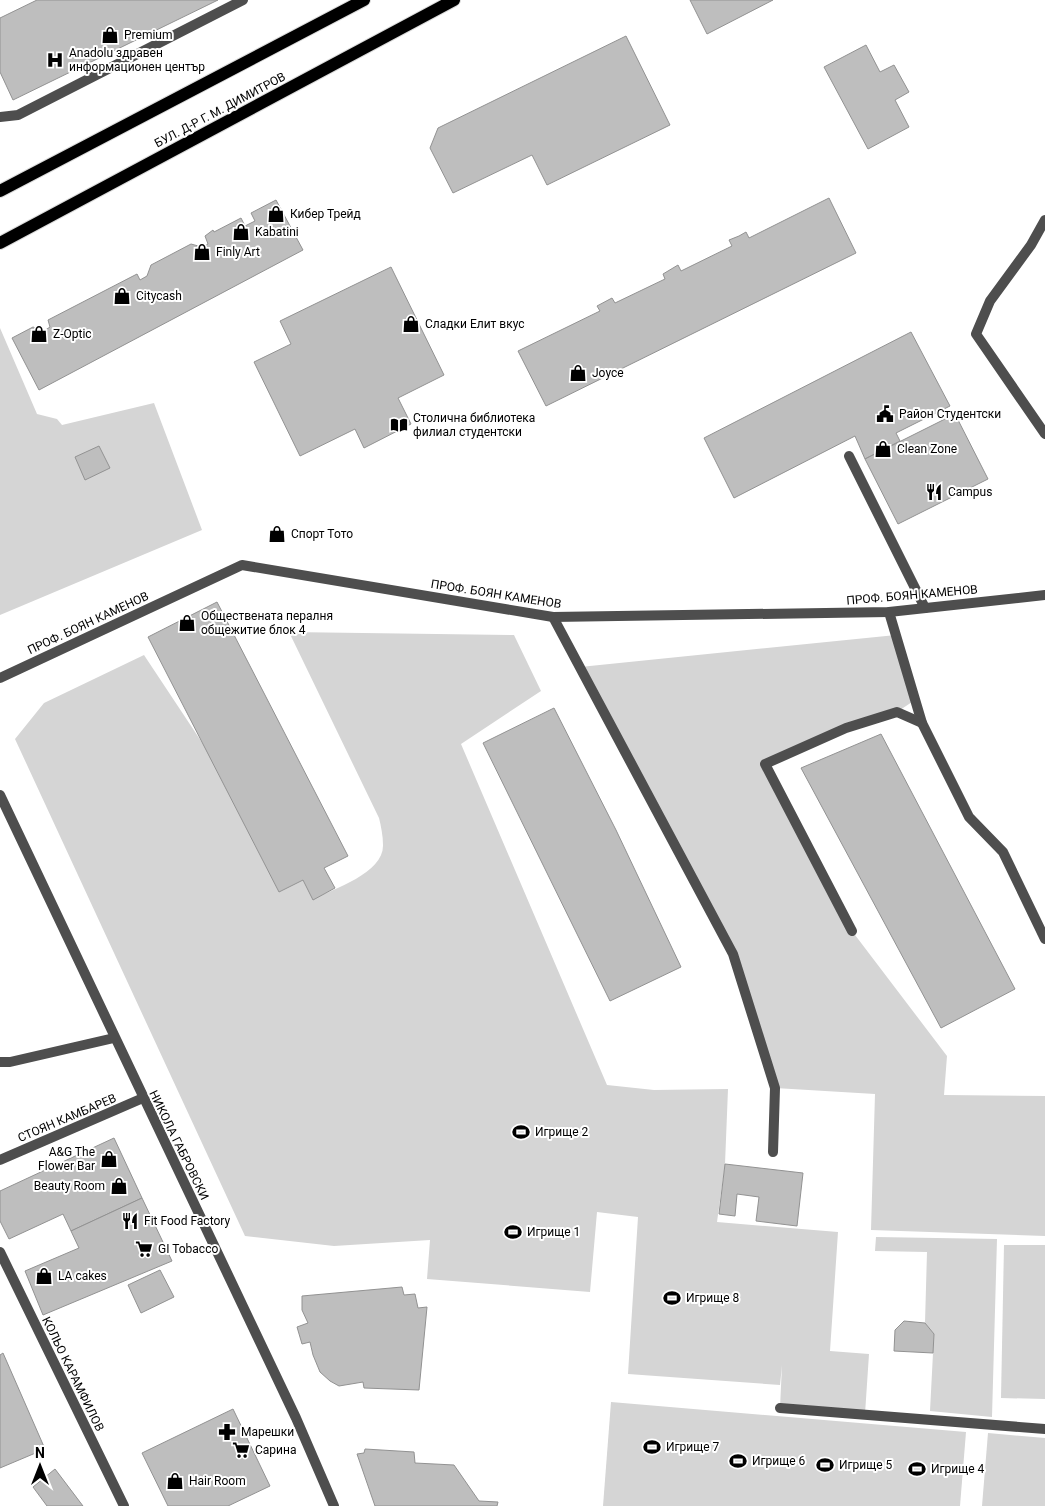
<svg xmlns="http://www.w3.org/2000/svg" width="1045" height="1506" font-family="Roboto,sans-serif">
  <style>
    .green { fill: #d5d5d5 }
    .building { fill: #bebebe; stroke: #929292 }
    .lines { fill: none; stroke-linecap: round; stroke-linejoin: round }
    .primary-casing { stroke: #dbdbdb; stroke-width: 14 }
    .service { stroke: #4e4e4e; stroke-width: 10 }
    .minor { stroke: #4e4e4e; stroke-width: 10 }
    .tertiary { stroke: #4e4e4e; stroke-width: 10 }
    .primary { stroke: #000; stroke-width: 12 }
    .labels { text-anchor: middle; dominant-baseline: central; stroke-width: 4; stroke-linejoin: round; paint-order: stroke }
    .poi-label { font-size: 12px; fill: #000; stroke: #fff; text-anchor: start }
    .street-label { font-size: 12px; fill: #000; stroke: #fff }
  </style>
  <rect width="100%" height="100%" fill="#fff"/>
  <!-- green -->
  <g class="green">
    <polygon points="0,328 37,414 57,419 62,425 154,403 202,530 0,615"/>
    <path d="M289,632L514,635L541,691L461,744L607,1085L654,1090L728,1089L725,1164L717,1222L838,1232L830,1351L869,1354L865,1414L780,1408L782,1365L780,1385L628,1374L638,1217L597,1212L590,1292L427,1279L430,1240L334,1246L245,1236L15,739L44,703L144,655L205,747L279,892L303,880L313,899C334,889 384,873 383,845C383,836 381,826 379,818Z"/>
    <polygon points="896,635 915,700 897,712 766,764 852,931 947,1056 944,1095 1045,1096 1045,1236 871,1230 875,1094 775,1088 733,954 580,667"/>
    <polygon points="876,1237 997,1239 992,1417 930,1411 934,1334 925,1323 927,1252 875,1251"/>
    <polygon points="1004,1245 1045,1245 1045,1399 1001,1398"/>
    <polygon points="611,1402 966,1432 960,1506 603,1506"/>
    <polygon points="988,1433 1045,1438 1045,1506 982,1506"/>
  </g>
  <!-- building -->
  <g class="building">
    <polygon points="37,0 218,0 13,100 0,72 0,18"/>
    <polygon points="690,0 773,0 707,34"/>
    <polygon points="626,36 670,125 547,185 532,155 453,193 430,148 438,128"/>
    <polygon points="866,45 880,72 894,65 909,92 895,100 909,127 868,149 824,67"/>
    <polygon points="829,198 856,253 546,406 518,351 600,311 597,306 612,298 615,303 665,279 663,274 678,265 681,271 732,246 729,240 739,236 746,232 749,238"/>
    <polygon points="276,200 303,250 39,390 12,338 33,327 44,331 50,327 48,320 137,274 140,280 147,276 151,265 191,244 202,247 205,246 208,244 205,236 213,230 214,232 241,218 245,226 255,221 251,213"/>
    <polygon points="391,267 444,375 398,398 411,424 364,448 355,429 300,456 254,362 291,344 280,321"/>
    <polygon points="911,332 950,406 896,433 900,441 865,459 855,436 734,498 704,438"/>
    <polygon points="955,414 988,479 898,524 865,459"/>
    <polygon points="99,446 110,468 85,480 75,457"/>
    <polygon points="217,602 348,856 324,868 335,888 313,900 303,880 279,892 148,637"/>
    <polygon points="554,708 616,830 681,967 610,1001 483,743"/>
    <polygon points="881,734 1015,989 941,1028 801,768"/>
    <polygon points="114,1138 142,1198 71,1231 63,1214 9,1239 0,1221 0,1191"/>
    <polygon points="725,1164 803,1173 797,1226 756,1221 759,1197 737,1194 735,1216 719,1214"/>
    <polygon points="142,1198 172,1261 43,1315 25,1271 79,1248 71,1231"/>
    <polygon points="160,1270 174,1297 141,1313 128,1285"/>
    <polygon points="402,1287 404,1295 415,1294 418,1308 427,1307 419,1390 364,1388 363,1382 339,1386 330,1381 320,1372 313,1355 310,1342 302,1344 297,1327 308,1323 302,1310 302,1296"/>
    <polygon points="904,1321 925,1323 934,1334 933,1353 894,1351 895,1330"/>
    <polygon points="3,1353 45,1449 0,1468 0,1355"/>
    <polygon points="233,1409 270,1486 228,1506 168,1506 142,1453"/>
    <polygon points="365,1449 414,1452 415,1463 454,1465 479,1501 498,1502 497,1506 375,1506 357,1454 364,1453"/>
    <polygon points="55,1469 83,1506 47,1506 33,1487"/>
  </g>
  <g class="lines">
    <!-- primary casing -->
    <g class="primary-casing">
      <g id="primary">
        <polyline points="0,191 364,0"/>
        <polyline points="0,243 454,0"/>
      </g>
    </g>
    <!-- service -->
    <g class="service">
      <polyline points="0,117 18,115 243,0"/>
      <polyline points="849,456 925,608"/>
      <polyline points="889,612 922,723 969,817 1003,852 1045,939"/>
      <polyline points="553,617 733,954 775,1088 773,1152"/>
      <polyline points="852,931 765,764 846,728 897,712 922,723"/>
      <polyline points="0,1062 10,1062 114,1038"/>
      <polyline points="780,1408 1045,1429"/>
    </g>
    <!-- minor -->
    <g class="minor">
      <polyline points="1045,220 1031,245 990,301 976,334 1045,434"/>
      <polyline points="0,678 242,565 553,617 889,612 1045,595"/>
      <polyline points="0,1160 143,1098"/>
      <polyline points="0,1252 124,1506"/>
    </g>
    <!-- tertiary -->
    <polyline class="tertiary" points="0,795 296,1418 334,1506"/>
    <!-- primary -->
    <use href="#primary" class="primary"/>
  </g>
  <!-- icons -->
  <defs>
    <g id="shop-bare" transform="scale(1.35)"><path d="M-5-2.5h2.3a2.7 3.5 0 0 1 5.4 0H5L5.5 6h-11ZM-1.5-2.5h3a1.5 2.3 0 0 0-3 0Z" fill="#000" stroke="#fff" stroke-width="2.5" paint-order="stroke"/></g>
    <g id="hospital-bare" transform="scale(1.35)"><path d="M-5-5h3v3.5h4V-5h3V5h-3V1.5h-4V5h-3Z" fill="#000" stroke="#fff" stroke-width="2.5" paint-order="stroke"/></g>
    <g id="civic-bare" transform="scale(1.35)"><path d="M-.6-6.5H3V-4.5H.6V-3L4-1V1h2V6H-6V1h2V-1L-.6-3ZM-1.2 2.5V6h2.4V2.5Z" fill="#000" stroke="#fff" stroke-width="2.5" paint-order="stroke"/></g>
    <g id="library-bare" transform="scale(1.35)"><path d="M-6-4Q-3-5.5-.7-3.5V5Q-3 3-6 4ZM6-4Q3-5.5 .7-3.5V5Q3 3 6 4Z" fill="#000" stroke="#fff" stroke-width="2.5" paint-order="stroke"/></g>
    <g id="restaurant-bare" transform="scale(1.35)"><path d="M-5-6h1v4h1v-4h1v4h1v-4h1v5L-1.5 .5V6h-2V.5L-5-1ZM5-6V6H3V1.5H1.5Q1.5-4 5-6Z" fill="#000" stroke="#fff" stroke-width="2.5" paint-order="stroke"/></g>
    <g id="stadium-bare" transform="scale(1.35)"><path d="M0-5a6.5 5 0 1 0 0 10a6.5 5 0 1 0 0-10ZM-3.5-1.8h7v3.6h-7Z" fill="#000" stroke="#fff" stroke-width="2.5" paint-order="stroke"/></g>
    <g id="supermarket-bare" transform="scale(1.35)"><path d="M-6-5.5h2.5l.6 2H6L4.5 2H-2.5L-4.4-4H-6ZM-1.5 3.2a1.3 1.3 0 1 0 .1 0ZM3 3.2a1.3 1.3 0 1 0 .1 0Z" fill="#000" stroke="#fff" stroke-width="2.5" paint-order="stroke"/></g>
    <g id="pharmacy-bare" transform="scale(1.35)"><path d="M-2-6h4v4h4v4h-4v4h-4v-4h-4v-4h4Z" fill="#000" stroke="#fff" stroke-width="2.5" paint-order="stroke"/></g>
  </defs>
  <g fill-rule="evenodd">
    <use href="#shop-bare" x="110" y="35"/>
    <use href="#hospital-bare" x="55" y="60"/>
    <use href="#shop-bare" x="276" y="214"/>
    <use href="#shop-bare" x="241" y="232"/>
    <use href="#shop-bare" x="202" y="252"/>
    <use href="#shop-bare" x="122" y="296"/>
    <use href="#shop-bare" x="411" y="324"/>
    <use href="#shop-bare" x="39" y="334"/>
    <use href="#shop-bare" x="578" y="373"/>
    <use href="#civic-bare" x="885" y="414"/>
    <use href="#library-bare" x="399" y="425"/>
    <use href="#shop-bare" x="883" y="449"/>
    <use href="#restaurant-bare" x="934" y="492"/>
    <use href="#shop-bare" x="277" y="534"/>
    <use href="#shop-bare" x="187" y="623"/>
    <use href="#stadium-bare" x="521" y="1132"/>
    <use href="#shop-bare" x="109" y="1159"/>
    <use href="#shop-bare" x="119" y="1186"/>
    <use href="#restaurant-bare" x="130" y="1221"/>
    <use href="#stadium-bare" x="513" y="1232"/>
    <use href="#supermarket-bare" x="144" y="1249"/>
    <use href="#shop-bare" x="44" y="1276"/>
    <use href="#stadium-bare" x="672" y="1298"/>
    <use href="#pharmacy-bare" x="227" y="1432"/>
    <use href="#stadium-bare" x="652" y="1447"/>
    <use href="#supermarket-bare" x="241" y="1450"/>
    <use href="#stadium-bare" x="738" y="1461"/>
    <use href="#stadium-bare" x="825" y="1465"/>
    <use href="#stadium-bare" x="917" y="1469"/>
    <use href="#shop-bare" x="175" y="1481"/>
  </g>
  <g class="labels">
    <!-- poi labels -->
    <g class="poi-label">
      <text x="124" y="35">Premium</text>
      <text x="69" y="53">Anadolu здравен<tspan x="69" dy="14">информационен център</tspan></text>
      <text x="290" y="214">Кибер Трейд</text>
      <text x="255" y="232">Kabatini</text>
      <text x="216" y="252">Finly Art</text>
      <text x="136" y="296">Citycash</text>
      <text x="425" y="324">Сладки Елит вкус</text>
      <text x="53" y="334">Z-Optic</text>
      <text x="592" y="373">Joyce</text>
      <text x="899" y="414">Район Студентски</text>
      <text x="413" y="418">Столична библиотека<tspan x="413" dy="14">филиал студентски</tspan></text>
      <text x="897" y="449">Clean Zone</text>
      <text x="948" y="492">Campus</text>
      <text x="291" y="534">Спорт Тото</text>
      <text x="201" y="616">Обществената пералня<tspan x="201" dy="14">общежитие блок 4</tspan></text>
      <text x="535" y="1132">Игрище 2</text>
      <text x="95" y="1152" text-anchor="end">A&amp;G The<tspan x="95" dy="14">Flower Bar</tspan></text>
      <text x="105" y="1186" text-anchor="end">Beauty Room</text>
      <text x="144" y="1221">Fit Food Factory</text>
      <text x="527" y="1232">Игрище 1</text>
      <text x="158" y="1249">GI Tobacco</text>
      <text x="58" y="1276">LA cakes</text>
      <text x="686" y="1298">Игрище 8</text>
      <text x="241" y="1432">Марешки</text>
      <text x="666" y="1447">Игрище 7</text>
      <text x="255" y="1450">Сарина</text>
      <text x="752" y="1461">Игрище 6</text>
      <text x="839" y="1465">Игрище 5</text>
      <text x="931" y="1469">Игрище 4</text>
      <text x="189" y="1481">Hair Room</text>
    </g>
    <!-- street labels -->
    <g class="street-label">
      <text transform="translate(220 110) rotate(-28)">БУЛ. Д-Р Г. М. ДИМИТРОВ</text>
      <text transform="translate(496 594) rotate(9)">ПРОФ. БОЯН КАМЕНОВ</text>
      <text transform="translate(912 595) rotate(-5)">ПРОФ. БОЯН КАМЕНОВ</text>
      <text transform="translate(88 623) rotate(-25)">ПРОФ. БОЯН КАМЕНОВ</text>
      <text transform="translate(67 1118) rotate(-23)">СТОЯН КАМБАРЕВ</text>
      <text transform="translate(179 1145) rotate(64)">НИКОЛА ГАБРОВСКИ</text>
      <text transform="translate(73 1374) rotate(64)">КОЛЬО КАРАМФИЛОВ</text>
    </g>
  </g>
  <!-- north arrow -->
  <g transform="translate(40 1466)" stroke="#ffffff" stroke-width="4" paint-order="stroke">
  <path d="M0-4L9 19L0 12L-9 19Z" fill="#000000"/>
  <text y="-8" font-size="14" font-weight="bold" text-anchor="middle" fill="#000000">N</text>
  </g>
</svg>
